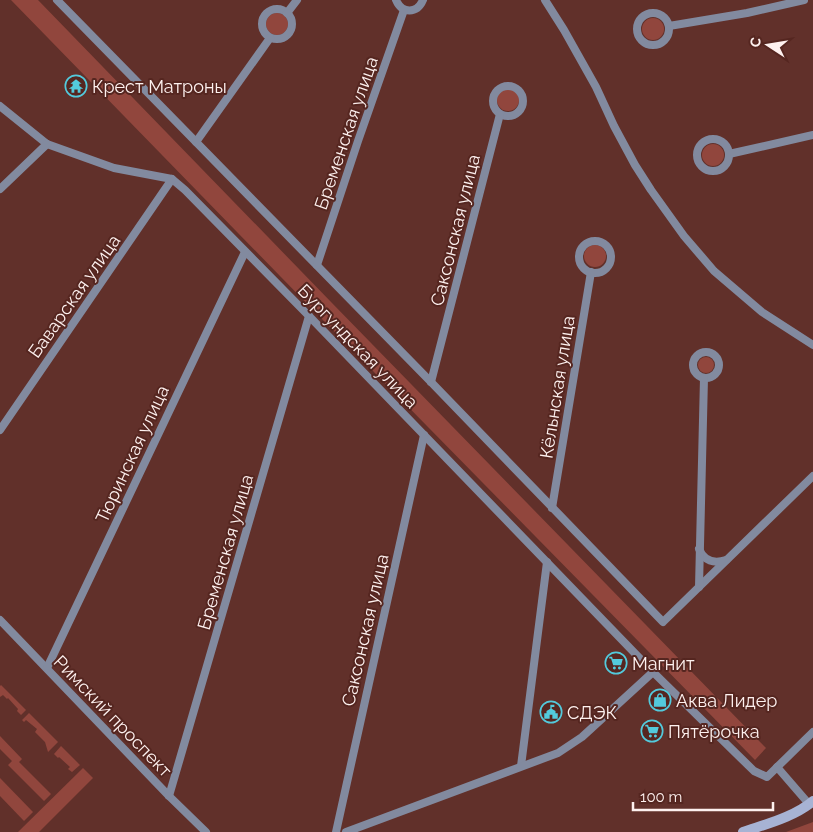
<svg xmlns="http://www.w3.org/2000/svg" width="813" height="832" font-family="Raleway,sans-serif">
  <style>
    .green { fill: #91463d }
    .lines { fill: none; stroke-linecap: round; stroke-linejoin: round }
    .street { stroke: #828a9f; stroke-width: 8 }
    .secondary { stroke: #a7b3d4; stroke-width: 10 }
    .labels { text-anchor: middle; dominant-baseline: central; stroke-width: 4; stroke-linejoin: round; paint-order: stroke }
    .poi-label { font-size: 18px; fill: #fef1ef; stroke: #552620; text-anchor: start }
    .street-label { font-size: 18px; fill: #fef1ef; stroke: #552620 }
  </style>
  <rect width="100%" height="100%" fill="#61302a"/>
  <!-- green -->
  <g class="green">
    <polygon points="11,0 38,0 332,303 766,748 755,760 318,315"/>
    <circle cx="277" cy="24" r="11"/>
    <circle cx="653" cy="29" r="11"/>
    <circle cx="508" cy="100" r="11"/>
    <circle cx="713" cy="155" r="11"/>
    <circle cx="595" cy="256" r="11"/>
    <circle cx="706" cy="365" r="8"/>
    <polygon points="1,685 26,710 21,715 17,711 18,709 8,698 7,699 3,695 0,697 0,686"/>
    <polygon points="29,713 58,742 48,752 45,742 35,732 37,729 26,720 24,722 22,720"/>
    <polygon points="0,736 22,759 19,762 51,794 44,801 8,765 12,761 0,749"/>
    <polygon points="61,746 80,765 72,772 68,769 70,767 59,757 58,758 54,754"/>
    <polygon points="83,768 93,778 39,832 18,832"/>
    <polygon points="0,778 33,812 24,821 0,796"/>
    <polygon points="813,822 813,832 786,832"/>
  </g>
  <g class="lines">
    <!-- street -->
    <g class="street">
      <polyline points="57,0 431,382 663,622 813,476"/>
      <path d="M396,0C402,14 417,14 423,0"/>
      <polyline points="545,0 564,30 596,87 614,126 635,165 651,190 684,236 714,271 762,312 813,345"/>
      <circle cx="277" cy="24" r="15"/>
      <circle cx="653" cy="29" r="16"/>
      <polyline points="287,13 297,0"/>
      <polyline points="669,26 747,13 804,0"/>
      <circle cx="508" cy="101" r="15"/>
      <polyline points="0,106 47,144 114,168 172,179 185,190 309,316 653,672 754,771 767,777 813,732"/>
      <circle cx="713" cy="155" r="16"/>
      <polyline points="196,142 270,38"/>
      <polyline points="729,154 813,135"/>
      <polyline points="0,189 47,144"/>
      <circle cx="595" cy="257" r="16"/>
      <polyline points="317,265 358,141 404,10"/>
      <circle cx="706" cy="365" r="13"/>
      <polyline points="431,382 500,114"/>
      <polyline points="0,430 172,179"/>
      <polyline points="552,508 591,272"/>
      <path d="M699,549C704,561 714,564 726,560"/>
      <polyline points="699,587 704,378"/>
      <polyline points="0,620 169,796 206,832"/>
      <polyline points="47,668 245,252"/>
      <polyline points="521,766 547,562"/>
      <polyline points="777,767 809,804"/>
      <polyline points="169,796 309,316"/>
      <polyline points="336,832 424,435"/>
      <polyline points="346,832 558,753 582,737 653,672"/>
    </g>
    <!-- secondary -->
    <path class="secondary" d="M743,832C766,824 794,817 813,801"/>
  </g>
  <!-- icons -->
  <defs>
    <g id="temple-ring" transform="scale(1.125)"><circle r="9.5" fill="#552620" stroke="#53cadc" stroke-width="1.5"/><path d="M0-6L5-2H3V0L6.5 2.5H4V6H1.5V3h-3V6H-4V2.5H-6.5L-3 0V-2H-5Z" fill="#53cadc"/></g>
    <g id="supermarket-ring" transform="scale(1.125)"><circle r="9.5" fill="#552620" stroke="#53cadc" stroke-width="1.5"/><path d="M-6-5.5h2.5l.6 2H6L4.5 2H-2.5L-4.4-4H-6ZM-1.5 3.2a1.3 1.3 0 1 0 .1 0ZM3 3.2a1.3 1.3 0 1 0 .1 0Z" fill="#53cadc"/></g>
    <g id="shop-ring" transform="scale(1.125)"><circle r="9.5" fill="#552620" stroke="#53cadc" stroke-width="1.5"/><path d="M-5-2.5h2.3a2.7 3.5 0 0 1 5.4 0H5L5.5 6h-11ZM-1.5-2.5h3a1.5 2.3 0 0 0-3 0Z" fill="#53cadc"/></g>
    <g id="civic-ring" transform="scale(1.125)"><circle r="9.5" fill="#552620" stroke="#53cadc" stroke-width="1.5"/><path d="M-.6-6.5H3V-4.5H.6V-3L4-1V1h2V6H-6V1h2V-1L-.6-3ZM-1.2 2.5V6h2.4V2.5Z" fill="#53cadc"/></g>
  </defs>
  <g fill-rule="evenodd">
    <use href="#temple-ring" x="76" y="86"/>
    <use href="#supermarket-ring" x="616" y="663"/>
    <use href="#shop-ring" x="660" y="700"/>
    <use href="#civic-ring" x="551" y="712"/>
    <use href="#supermarket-ring" x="652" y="731"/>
  </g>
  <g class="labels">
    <!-- poi labels -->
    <g class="poi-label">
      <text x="92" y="86">Крест Матроны</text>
      <text x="632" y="663">Магнит</text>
      <text x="676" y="700">Аква Лидер</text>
      <text x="567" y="712">СДЭК</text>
      <text x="668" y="731">Пятёрочка</text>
    </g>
    <!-- street labels -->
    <g class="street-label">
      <text transform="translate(346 133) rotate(-71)">Бременская улица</text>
      <text transform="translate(455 230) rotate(-76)">Саксонская улица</text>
      <text transform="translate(74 296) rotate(-55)">Баварская улица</text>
      <text transform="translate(358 346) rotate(46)">Бургундская улица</text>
      <text transform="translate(557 387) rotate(-81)">Кёльнская улица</text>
      <text transform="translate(132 454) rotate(-65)">Тюринская улица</text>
      <text transform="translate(225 552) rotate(-74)">Бременская улица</text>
      <text transform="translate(365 630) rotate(-77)">Саксонская улица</text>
      <text transform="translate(113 716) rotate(46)">Римский проспект</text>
    </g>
  </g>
  <!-- north arrow -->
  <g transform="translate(768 45) rotate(282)" stroke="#552620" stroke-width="4" paint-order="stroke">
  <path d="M0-4L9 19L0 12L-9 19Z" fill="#fef1ef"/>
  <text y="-8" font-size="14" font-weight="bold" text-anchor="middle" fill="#fef1ef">С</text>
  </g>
  <!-- scale -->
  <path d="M633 802v8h140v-8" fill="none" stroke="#fef1ef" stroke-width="2.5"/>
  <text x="640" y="802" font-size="15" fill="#fef1ef" stroke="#552620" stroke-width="4" paint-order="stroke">100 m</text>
</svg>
